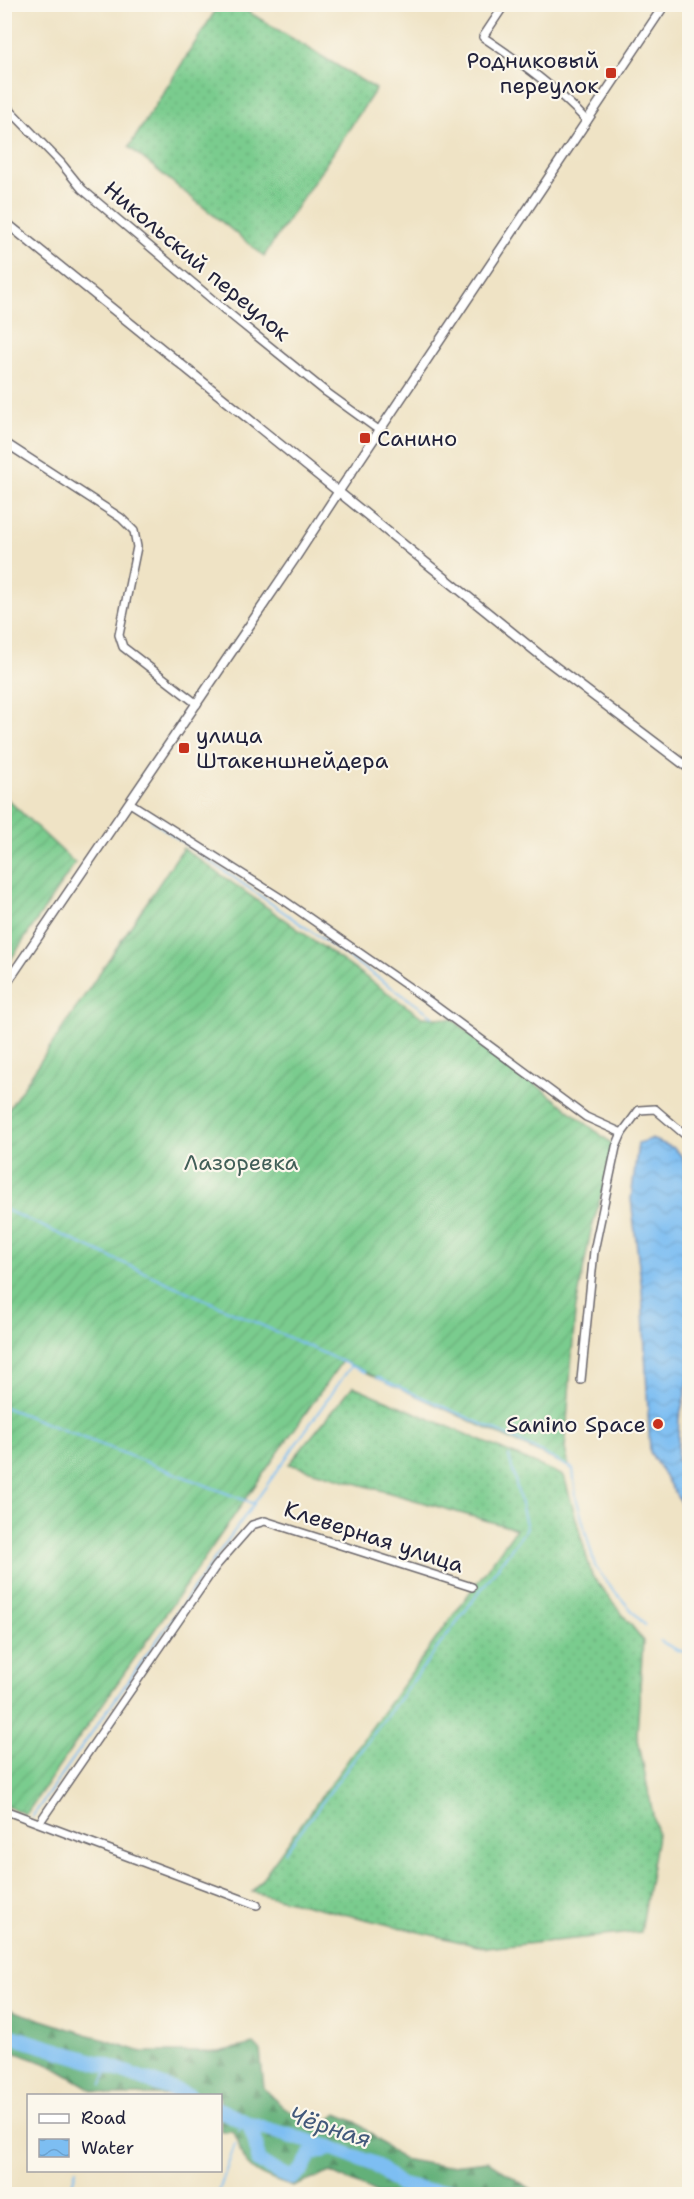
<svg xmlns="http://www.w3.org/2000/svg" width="694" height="2199" font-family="'Shantell Sans',sans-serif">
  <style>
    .grass { fill: url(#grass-dots); stroke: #4e7764; stroke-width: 1.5 }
    .forest { fill: url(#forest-firs); stroke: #42695a; stroke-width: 1.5 }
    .garden { fill: url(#garden-furrows); stroke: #4e7764; stroke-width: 1.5 }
    .water { fill: url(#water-waves); stroke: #507096; stroke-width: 1.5 }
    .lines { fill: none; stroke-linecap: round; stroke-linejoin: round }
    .stream { stroke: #7dbef2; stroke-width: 2 }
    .river { stroke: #7dbef2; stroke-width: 15 }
    .minor-casing { stroke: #6a666b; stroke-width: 10 }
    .tertiary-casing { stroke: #6a666b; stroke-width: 11 }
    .minor { stroke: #fff; stroke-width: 7 }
    .tertiary { stroke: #fff; stroke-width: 8 }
    .poi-dot { fill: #c8321e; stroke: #fbf7ec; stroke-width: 2 }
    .labels { text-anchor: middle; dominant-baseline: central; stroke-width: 4.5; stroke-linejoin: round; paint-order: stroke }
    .poi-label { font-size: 22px; fill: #22223b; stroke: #fbf7ec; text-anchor: end }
    .street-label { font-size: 22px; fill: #22223b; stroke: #fbf7ec }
    .park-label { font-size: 22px; fill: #415e58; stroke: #fbf7ec }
    .water-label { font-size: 24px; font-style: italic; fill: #42597b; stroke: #fbf7ec }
  </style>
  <defs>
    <pattern id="grass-dots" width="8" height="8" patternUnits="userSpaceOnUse" patternTransform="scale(1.5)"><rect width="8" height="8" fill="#7acc8e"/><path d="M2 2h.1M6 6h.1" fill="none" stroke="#69af7b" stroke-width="1.8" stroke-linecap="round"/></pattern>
    <pattern id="forest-firs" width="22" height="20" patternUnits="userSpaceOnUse" patternTransform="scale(1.5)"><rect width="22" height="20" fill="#63b079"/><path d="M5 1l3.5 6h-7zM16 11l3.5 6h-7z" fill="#518f64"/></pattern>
    <pattern id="garden-furrows" width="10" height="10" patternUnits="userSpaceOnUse" patternTransform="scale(1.5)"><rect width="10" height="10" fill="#7acc8e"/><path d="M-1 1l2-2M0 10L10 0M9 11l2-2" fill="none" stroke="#69af7b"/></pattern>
    <pattern id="water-waves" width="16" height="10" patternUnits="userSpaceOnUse" patternTransform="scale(1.5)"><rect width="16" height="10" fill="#7dbef2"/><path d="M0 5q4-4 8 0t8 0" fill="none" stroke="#6ca3d0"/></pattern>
  </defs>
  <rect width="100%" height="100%" fill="#fbf7ec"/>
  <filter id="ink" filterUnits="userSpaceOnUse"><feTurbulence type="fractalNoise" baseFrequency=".0167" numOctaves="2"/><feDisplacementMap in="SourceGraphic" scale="12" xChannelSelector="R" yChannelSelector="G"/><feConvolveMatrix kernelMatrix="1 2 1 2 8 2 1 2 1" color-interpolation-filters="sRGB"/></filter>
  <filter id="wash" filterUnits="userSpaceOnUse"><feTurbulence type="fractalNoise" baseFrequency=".008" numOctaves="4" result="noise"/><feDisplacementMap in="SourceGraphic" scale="24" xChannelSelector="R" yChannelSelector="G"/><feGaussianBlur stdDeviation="1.35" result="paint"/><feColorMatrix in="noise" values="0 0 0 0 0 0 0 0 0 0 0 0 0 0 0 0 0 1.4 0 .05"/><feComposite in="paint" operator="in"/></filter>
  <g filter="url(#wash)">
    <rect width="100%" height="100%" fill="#efe3c5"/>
    <!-- grass -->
    <g class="grass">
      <polygon points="219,5 237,5 376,89 264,256 129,147"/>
      <polygon points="353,1386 564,1476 592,1576 643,1640 637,1734 657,1835 641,1932 486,1948 252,1892 516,1529 289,1464"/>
    </g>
    <!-- forest -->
    <path class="forest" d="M5,2008L142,2052H218L254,2044L260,2050L264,2088L282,2106L307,2120L325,2123L337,2114L356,2122L402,2159L442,2166L488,2161L538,2194H378L331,2172L293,2187C275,2180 253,2176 243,2158C237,2147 242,2143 232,2131L221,2132L220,2096L109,2095L91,2089L50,2065L5,2049Z"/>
    <!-- garden -->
    <g class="garden">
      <polygon points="5,797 75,863 5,968"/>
      <polygon points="183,848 422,1017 452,1019 615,1146 590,1235 575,1313 565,1449 569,1467 342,1361 26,1814 4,1805 4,1116"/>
    </g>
    <!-- water -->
    <polygon class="water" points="651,1139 674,1148 683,1157 689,1200 690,1374 679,1419 677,1461 689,1461 689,1509 682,1505 650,1452 642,1290 631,1199 638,1143"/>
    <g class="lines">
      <!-- stream -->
      <g class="stream">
        <polyline points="151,820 433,1016"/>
        <polyline points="4,1209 365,1372"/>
        <polyline points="377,1377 513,1438 573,1469 576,1497 595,1566 608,1584 645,1625"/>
        <polyline points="4,1407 254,1504"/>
        <polyline points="660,1641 677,1650 690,1653"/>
        <polyline points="32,1817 351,1366"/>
        <polyline points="285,1852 527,1528 509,1456"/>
        <polyline points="102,2085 108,2066"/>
        <polyline points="239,2131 243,2121"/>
        <polyline points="69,2194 76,2170"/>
        <polyline points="218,2194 235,2144"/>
      </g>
      <!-- river -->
      <g class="river">
        <polyline points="4,2034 108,2066 190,2096"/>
        <polyline points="220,2110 249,2124 332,2148 374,2164 400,2185 427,2191 453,2191 457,2194"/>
        <polyline points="249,2124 255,2140 259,2161 275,2171 292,2178 302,2169 311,2154 332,2148"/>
      </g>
    </g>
  </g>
  <g filter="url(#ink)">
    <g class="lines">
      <!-- minor casing -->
      <g class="minor-casing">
        <g id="minor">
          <path d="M505,4L483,37C520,62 557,88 587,121"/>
          <polyline points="4,104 61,163 82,189 226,311 326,392 380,431"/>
          <polyline points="4,442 121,518 134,531 137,547 119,635 123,647 197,704"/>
          <polyline points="130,803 285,901 429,1001 586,1117 622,1133"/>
          <polyline points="581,1380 594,1251 616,1147 622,1133 639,1110 655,1109 690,1139"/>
          <polyline points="4,1810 257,1905"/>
          <polyline points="40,1822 216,1566 252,1525 265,1521 472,1587"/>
        </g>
      </g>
      <!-- tertiary casing -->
      <g class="tertiary-casing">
        <g id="tertiary">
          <polyline points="4,221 545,659 690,769"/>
          <polyline points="4,987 296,557 339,491 665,4"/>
        </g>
      </g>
      <!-- minor -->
      <use href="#minor" class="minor"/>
      <!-- tertiary -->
      <use href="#tertiary" class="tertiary"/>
    </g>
  </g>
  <!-- markers -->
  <g class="poi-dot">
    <rect x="605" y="67" width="12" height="12" rx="3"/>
    <rect x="359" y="432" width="12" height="12" rx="3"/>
    <rect x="178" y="742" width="12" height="12" rx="3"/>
    <circle cx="658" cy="1424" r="6"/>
  </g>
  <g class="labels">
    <!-- poi labels -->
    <g class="poi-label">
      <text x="599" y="60">Родниковый<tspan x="599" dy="25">переулок</tspan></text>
      <text x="377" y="438" text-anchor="start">Санино</text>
      <text x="196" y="735" text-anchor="start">улица<tspan x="196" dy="25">Штакеншнейдера</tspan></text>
      <text x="646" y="1424">Sanino Space</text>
    </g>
    <!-- street labels -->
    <g class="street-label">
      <text transform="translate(197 261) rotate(40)">Никольский переулок</text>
      <text transform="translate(374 1537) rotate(18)">Клеверная улица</text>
    </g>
    <!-- park labels -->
    <g class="park-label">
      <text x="241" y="1162">Лазоревка</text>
    </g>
    <!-- water labels -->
    <g class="water-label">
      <text transform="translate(330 2127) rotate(18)">Чёрная</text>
    </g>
  </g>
  <!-- margin -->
  <rect width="694" height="2199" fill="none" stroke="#fbf7ec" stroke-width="24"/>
  <!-- legend -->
  <rect x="27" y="2094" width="195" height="78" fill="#fbf7ec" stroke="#a4a2a5" stroke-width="1.5"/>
  <rect x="39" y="2114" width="30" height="9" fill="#ffffff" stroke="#a4a2a5" stroke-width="1.5"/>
  <text x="81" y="2124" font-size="18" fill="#22223b">Road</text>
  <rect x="39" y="2139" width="30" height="18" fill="url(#water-waves)" stroke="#a4a2a5" stroke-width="1.5"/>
  <text x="81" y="2154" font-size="18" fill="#22223b">Water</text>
</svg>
